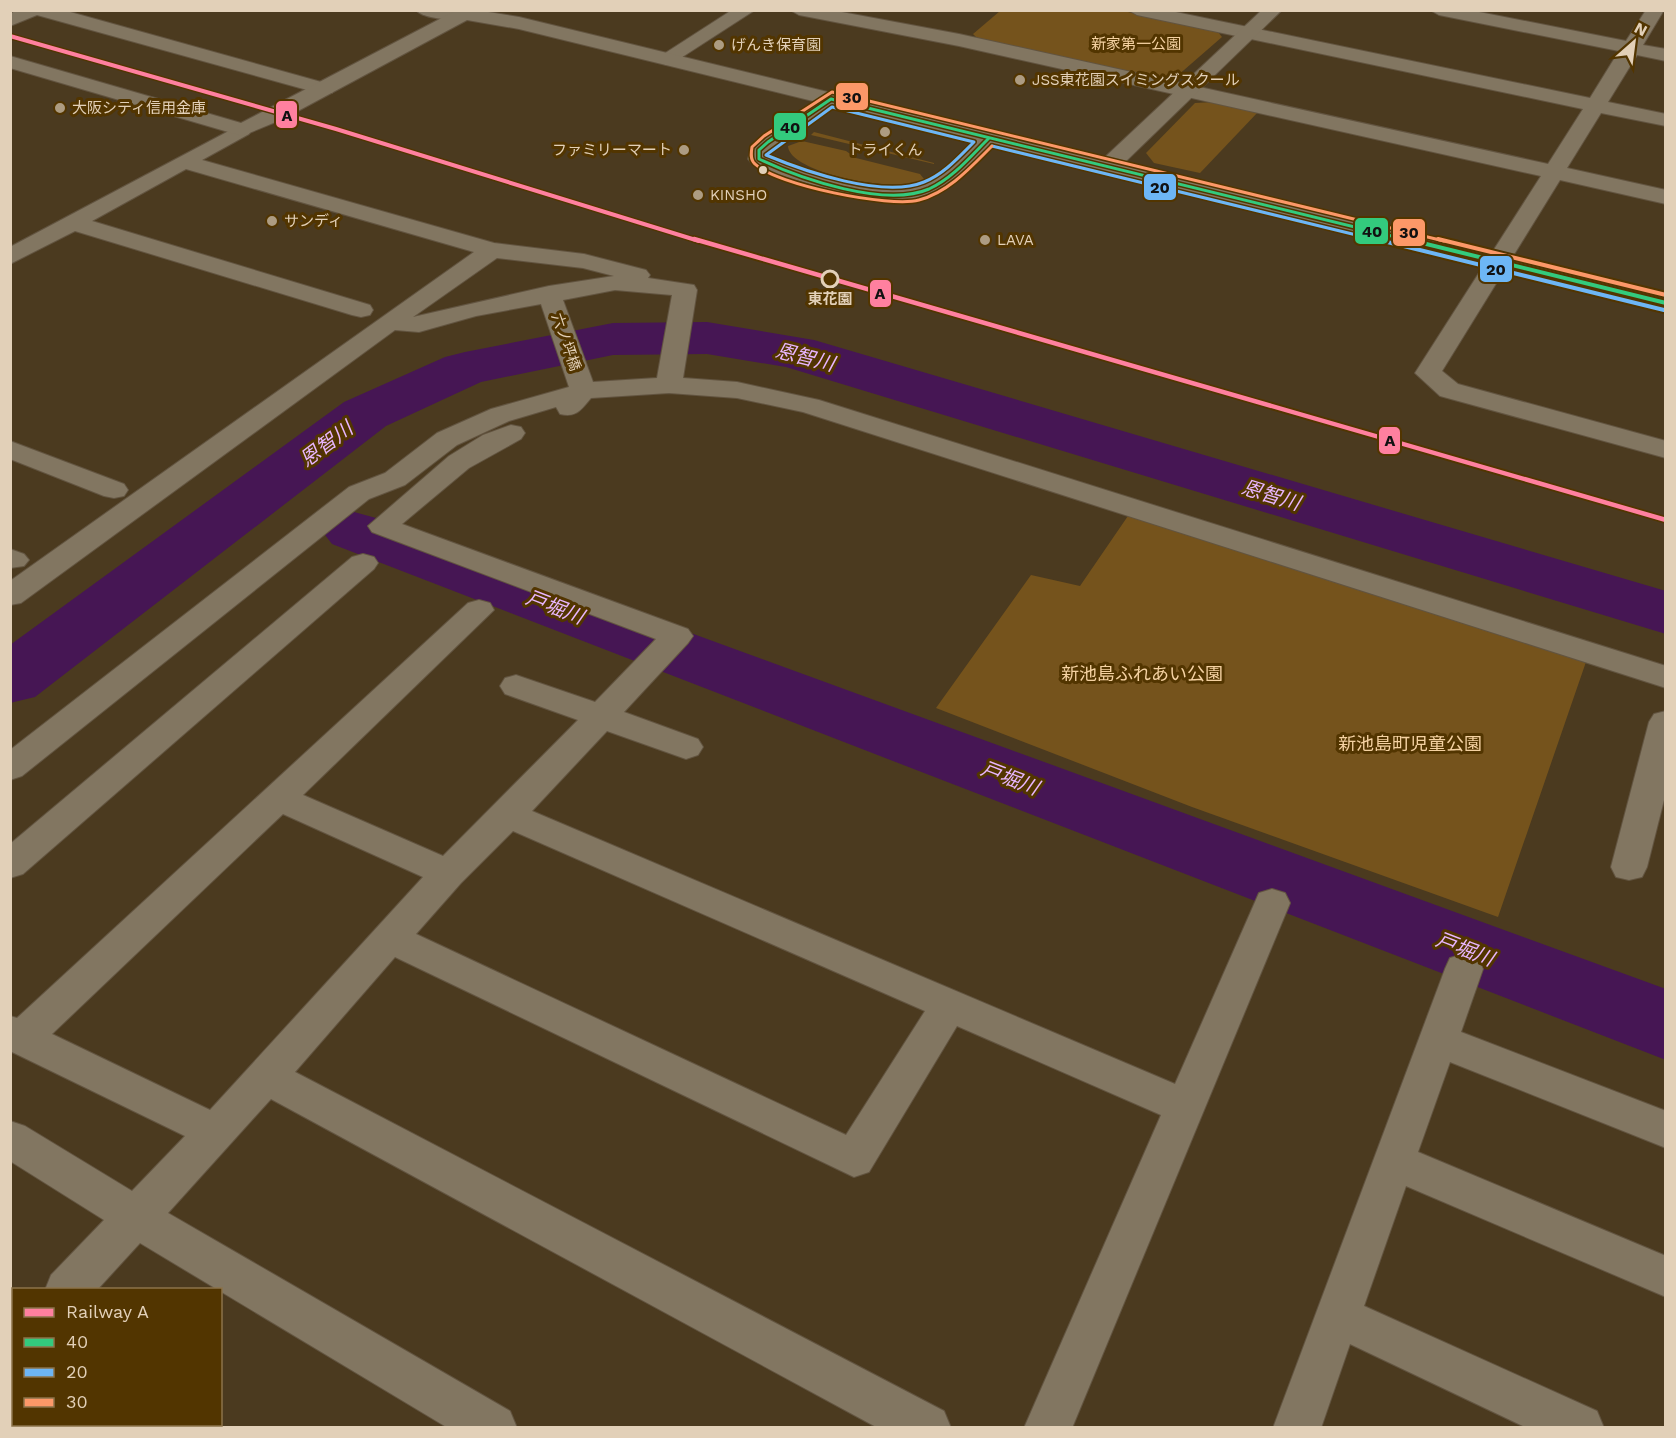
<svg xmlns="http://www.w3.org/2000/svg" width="1676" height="1438" font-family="'Work Sans','Noto Sans JP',sans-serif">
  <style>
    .green { fill: #75531c }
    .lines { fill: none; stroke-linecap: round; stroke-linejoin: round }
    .river { fill: #461654; fill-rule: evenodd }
    .minor-casing { stroke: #625440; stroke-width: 2 }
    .tertiary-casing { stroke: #625440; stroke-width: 2 }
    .minor { fill: #827661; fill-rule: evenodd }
    .tertiary { fill: #827661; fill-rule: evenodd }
    .bus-1-far1-casing { stroke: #523500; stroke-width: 6 }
    .bus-1-casing { stroke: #523500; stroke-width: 8 }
    .bus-2-far1-casing { stroke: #523500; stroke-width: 6 }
    .bus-2-casing { stroke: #523500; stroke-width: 8 }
    .bus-3-far1-casing { stroke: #523500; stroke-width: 6 }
    .bus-3-casing { stroke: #523500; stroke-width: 8 }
    .bus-1-far1 { stroke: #33ca7d; stroke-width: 3 }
    .bus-1 { stroke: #33ca7d; stroke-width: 4 }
    .bus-2-far1 { stroke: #6db6f5; stroke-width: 3 }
    .bus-2 { stroke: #6db6f5; stroke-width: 4 }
    .bus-3-far1 { stroke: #fc9868; stroke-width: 3 }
    .bus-3 { stroke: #fc9868; stroke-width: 4 }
    .rail-1-far1-casing { stroke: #523500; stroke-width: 7 }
    .rail-1-casing { stroke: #523500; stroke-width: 8 }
    .rail-1-far1 { stroke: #ff809f; stroke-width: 4 }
    .rail-1 { stroke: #ff809f; stroke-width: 4.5 }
    .poi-dot { fill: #ad9c82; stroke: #523500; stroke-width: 2 }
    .bus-dot { fill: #e2d0b8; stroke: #523500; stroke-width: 2 }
    .stop-dot { fill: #523500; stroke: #e2d0b8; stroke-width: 3 }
    .labels { text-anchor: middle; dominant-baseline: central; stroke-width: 6; stroke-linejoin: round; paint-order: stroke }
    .far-park-label { font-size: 15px; fill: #f5d2a2; stroke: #523500 }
    .far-poi-label { font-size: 15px; fill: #e2d0b8; stroke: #523500; text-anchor: start }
    .far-stop-label { font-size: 15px; font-weight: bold; fill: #e2d0b8; stroke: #523500 }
    .far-street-label { font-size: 15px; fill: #e2d0b8; stroke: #523500 }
    .park-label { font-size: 18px; fill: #f5d2a2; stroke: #523500 }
    .water-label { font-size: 20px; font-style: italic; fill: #e8b6fe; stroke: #523500 }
    .line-badge { stroke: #523500; stroke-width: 2 }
    .pale-badge-label { font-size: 16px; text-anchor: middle; font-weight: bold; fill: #111 }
  </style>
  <rect width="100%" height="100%" fill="#4b3a1f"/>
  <!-- green -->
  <g class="green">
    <polygon points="1119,10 1218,32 1222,37 1176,77 1162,80 979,40 973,34 1000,11"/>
    <polygon points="1214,102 1258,112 1200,173 1154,163 1146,153 1195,103"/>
    <polygon points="814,132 934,163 934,164 811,135"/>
    <path d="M802,141L846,151L856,158L920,174L924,179C903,195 789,174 788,146Z"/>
    <polygon points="1130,513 1587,659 1498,917 1192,807 936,708 1031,575 1080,586"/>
  </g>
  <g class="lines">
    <!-- river -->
    <g class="river">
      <polygon points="707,322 814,340 1666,591 1666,634 786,367 707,354 613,355 481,382 386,426 35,697 10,703 10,645 344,402 445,357 465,352 613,323"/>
      <polygon points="354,512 376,518 1666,989 1666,1060 332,544 322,531 332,518"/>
    </g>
    <!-- minor casing -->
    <g class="minor-casing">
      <g id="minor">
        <polygon points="17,10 63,10 332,85 335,89 332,93 318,93 37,15 10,26 10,14"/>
        <path d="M416,10H474L470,18C458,21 425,20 416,10Z"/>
        <polygon points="732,10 755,10 673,63 666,65 656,59"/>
        <polygon points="790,10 831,10 959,34 1548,164 1583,109 1137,15 1128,10 1166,10 1590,98 1619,51 1439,15 1430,10 1469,10 1626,41 1646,10 1664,10 1643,45 1666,49 1666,61 1637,55 1608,102 1666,114 1666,126 1601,113 1567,168 1666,190 1666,204 1560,180 1442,371 1458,384 1666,441 1666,458 1440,396 1415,373 1541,176 959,46 799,15"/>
        <path d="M831,93L838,95L841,99L838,103L775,146L770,152V156C797,171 888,197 917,186C942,176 963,151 982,134H996L999,138C992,149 980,158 970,167C913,219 870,202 803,182C786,177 759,174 748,159L752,146L824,95Z"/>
        <path d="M242,124L249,126L252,130L249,134L202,160L494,243L584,254L646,270L650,275L648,278L694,285L697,290L683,378L737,382L819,400L1666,666V688L803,412L737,398L669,393L591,398C581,410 576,418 560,414L556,407L509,421L457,445L405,485L369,499L22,776L10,780V750L349,487L385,473L437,433L491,409L569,387L541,304L476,316L419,332L395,330L21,603L10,605V581L474,252L186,169L92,221L370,305L373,310L370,315L361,317L352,315L75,231L10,264V247ZM497,258L583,268L614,276L549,286L413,317ZM615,290L672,295L657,378L593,382L563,300Z"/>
        <path d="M511,425L521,427L525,433L521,439L469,468L402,524L688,629L693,636L688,643L624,712L698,739L703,747L698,755L686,759L607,731L532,811L1175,1084L1259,893L1272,889L1285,893L1290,903L1072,1428H1024L1161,1115L957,1026L869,1172L854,1177L395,957L295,1072L944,1411L951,1428H878L271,1099L168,1213L510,1411L517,1428H448L140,1243L97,1290H45L51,1275L104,1220L10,1161V1121L25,1126L132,1191L185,1136L10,1051V1016L17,1018L468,603L479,600L490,603L494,610L303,795L443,856L578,720L505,694L500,686L505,678L516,675L595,702L656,639L372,532L368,526L449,456L483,435ZM283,814L423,877L210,1110L52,1034ZM513,831L925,1011L846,1135L416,934L461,883Z"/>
        <polygon points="10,441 124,484 128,490 124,496 114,498 104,496 10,459"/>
        <polygon points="10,549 24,554 29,560 24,566 10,568"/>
        <polygon points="363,554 374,557 378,563 374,569 23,874 10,878 10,844 352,557"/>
        <polygon points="1666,711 1666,792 1647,867 1642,877 1629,880 1616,877 1611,867 1649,722 1654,714"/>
        <polygon points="1464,954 1478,958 1483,969 1461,1032 1666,1111 1666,1148 1450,1062 1418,1152 1666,1256 1666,1297 1406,1186 1364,1306 1597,1411 1604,1428 1527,1428 1350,1344 1321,1428 1273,1428 1445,969 1450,958"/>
        <polygon points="14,1324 14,1371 10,1372 10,1325"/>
        <polygon points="77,1424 128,1424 130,1428 79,1428"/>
      </g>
    </g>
    <!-- tertiary casing -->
    <g class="tertiary-casing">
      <polygon id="tertiary" points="457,10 476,10 519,17 1103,159 1262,10 1282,10 1123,164 1666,296 1666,310 519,29 467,20 283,119 242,136 10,68 10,56 241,123"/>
    </g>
    <!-- minor -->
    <use href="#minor" class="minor"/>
    <!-- tertiary -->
    <use href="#tertiary" class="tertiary"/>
    <!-- bus-1-far1 casing -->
    <g class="bus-1-far1-casing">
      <path id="bus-1-far1" d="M989,138C971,156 953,178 929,189C885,208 801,179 759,159V150L768,142L831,99L1412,241"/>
    </g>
    <!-- bus-1 casing -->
    <g class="bus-1-casing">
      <polyline id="bus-1" points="1406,239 1666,303"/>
    </g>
    <!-- bus-2-far1 casing -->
    <g class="bus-2-far1-casing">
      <g id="bus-2-far1">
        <path d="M832,107L974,142C959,157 944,174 924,182C883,199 804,171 766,155Z"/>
        <polyline points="992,146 1381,241"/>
      </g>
    </g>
    <!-- bus-2 casing -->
    <g class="bus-2-casing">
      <polyline id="bus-2" points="1375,239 1664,310"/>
    </g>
    <!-- bus-3-far1 casing -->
    <g class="bus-3-far1-casing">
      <path id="bus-3-far1" d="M992,146C971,167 949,192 919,200C890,208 776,185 755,164C750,160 751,153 752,147L764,136L832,92L1444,241"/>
    </g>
    <!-- bus-3 casing -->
    <g class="bus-3-casing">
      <polyline id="bus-3" points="1438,239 1666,295"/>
    </g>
    <!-- bus-1-far1 -->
    <use href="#bus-1-far1" class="bus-1-far1"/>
    <!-- bus-1 -->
    <use href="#bus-1" class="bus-1"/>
    <!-- bus-2-far1 -->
    <use href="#bus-2-far1" class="bus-2-far1"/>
    <!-- bus-2 -->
    <use href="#bus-2" class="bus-2"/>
    <!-- bus-3-far1 -->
    <use href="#bus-3-far1" class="bus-3-far1"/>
    <!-- bus-3 -->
    <use href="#bus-3" class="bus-3"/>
    <!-- rail-1-far1 casing -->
    <g class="rail-1-far1-casing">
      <polyline id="rail-1-far1" points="10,36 336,129 699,241"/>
    </g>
    <!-- rail-1 casing -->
    <g class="rail-1-casing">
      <polyline id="rail-1" points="694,239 1666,520"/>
    </g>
    <!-- rail-1-far1 -->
    <use href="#rail-1-far1" class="rail-1-far1"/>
    <!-- rail-1 -->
    <use href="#rail-1" class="rail-1"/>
  </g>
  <!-- markers -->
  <g class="poi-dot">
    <circle cx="719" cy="45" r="6"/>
    <circle cx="1020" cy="80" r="6"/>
    <circle cx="60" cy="108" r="6"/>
    <circle cx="885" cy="132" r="6"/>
    <circle cx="684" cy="150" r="6"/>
    <circle cx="698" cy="195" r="6"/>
    <circle cx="272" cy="221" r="6"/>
    <circle cx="985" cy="240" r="6"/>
  </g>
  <circle class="bus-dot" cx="763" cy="170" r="5"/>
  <circle class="stop-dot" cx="830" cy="279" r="8"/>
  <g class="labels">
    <!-- far-park labels -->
    <g class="far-park-label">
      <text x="1136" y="44">新家第一公園</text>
    </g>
    <!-- far-poi labels -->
    <g class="far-poi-label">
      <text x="731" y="45">げんき保育園</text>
      <text x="1032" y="80">JSS東花園スイミングスクール</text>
      <text x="72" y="108">大阪シティ信用金庫</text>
      <text x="672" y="150" text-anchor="end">ファミリーマート</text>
      <text x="885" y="150" text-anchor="middle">トライくん</text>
      <text x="710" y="195">KINSHO</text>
      <text x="284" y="221">サンディ</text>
      <text x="997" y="240">LAVA</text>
    </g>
    <!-- far-stop labels -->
    <g class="far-stop-label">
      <text x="830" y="299">東花園</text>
    </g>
    <!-- far-street labels -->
    <g class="far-street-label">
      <text transform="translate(566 342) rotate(71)">六ノ坪橋</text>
    </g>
    <!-- park labels -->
    <g class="park-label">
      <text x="1142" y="673">新池島ふれあい公園</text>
      <text x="1410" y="743">新池島町児童公園</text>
    </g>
    <!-- water labels -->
    <g class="water-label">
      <text transform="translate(805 357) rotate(14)">恩智川</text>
      <text transform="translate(326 444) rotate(-37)">恩智川</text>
      <text transform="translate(1271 495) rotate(17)">恩智川</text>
      <text transform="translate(555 607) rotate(21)">戸堀川</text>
      <text transform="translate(1010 778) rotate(21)">戸堀川</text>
      <text transform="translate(1465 949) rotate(21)">戸堀川</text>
    </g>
  </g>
  <g class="line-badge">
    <rect x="835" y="82" width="34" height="29" rx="6" fill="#fc9868"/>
    <rect x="275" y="100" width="23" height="29" rx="6" fill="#ff809f"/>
    <rect x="773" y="112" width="34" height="29" rx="6" fill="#33ca7d"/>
    <rect x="1143" y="173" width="34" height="28" rx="6" fill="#6db6f5"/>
    <rect x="1354" y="217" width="35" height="28" rx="6" fill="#33ca7d"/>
    <rect x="1392" y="218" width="34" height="29" rx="6" fill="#fc9868"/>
    <rect x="1479" y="255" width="34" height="28" rx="6" fill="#6db6f5"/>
    <rect x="869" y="279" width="23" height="29" rx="6" fill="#ff809f"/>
    <rect x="1378" y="426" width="23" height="29" rx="6" fill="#ff809f"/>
  </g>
  <g class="pale-badge-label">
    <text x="852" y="103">30</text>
    <text x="287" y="121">A</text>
    <text x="790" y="133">40</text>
    <text x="1160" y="193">20</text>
    <text x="1372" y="237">40</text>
    <text x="1409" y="238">30</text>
    <text x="1496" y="275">20</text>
    <text x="880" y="299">A</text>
    <text x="1390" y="446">A</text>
  </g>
  <!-- border -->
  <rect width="1676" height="1438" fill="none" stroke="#e2d0b8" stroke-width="24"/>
  <!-- legend -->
  <rect x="12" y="1288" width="210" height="138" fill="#523500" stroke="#8c734a" stroke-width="1.5"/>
  <rect x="24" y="1308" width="30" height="9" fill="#ff809f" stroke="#8c734a" stroke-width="1.5"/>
  <text x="66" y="1318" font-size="18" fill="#e2d0b8">Railway A</text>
  <rect x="24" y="1338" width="30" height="9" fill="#33ca7d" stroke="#8c734a" stroke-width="1.5"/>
  <text x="66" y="1348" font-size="18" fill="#e2d0b8">40</text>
  <rect x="24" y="1368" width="30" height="9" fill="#6db6f5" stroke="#8c734a" stroke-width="1.5"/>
  <text x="66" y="1378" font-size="18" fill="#e2d0b8">20</text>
  <rect x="24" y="1398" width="30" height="9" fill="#fc9868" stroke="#8c734a" stroke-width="1.5"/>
  <text x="66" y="1408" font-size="18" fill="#e2d0b8">30</text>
  <!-- north arrow -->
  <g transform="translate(1634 42) rotate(28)" stroke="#523500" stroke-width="4.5" paint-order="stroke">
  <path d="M0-4.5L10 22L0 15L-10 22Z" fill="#e2d0b8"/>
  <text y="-9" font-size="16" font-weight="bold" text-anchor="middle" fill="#e2d0b8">N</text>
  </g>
</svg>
